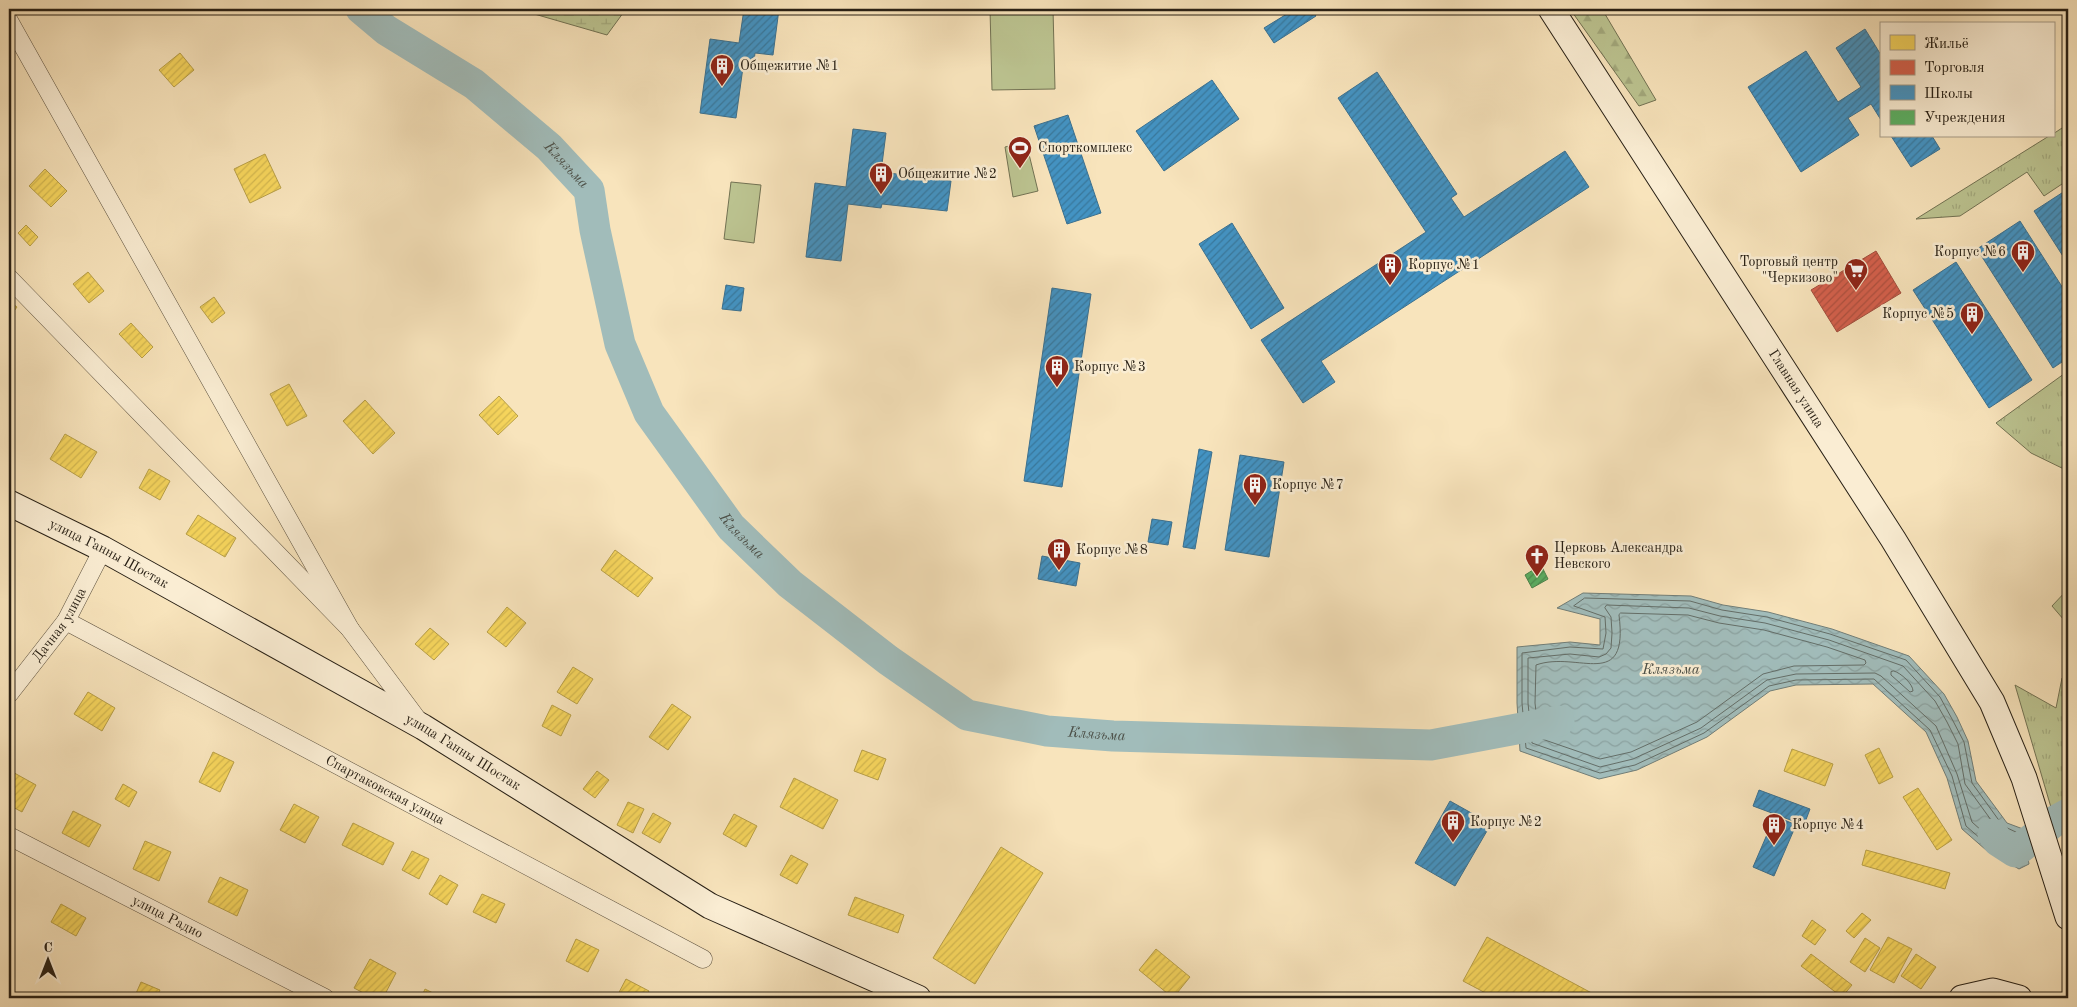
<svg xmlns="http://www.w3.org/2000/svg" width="2077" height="1007" font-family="'Old Standard TT',serif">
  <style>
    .grass { fill: url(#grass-tufts); stroke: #727253 }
    .forest { fill: url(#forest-firs); stroke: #727253 }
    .wetland { fill: url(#wetland-marsh); stroke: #727253 }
    .pitch { fill: #bcc491; stroke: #727253 }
    .water { fill: url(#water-waves); stroke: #717e78 }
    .homes { fill: url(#homes-hatch); stroke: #b89f47 }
    .shops { fill: url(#shops-hatch); stroke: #a24d3c }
    .schools { fill: url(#schools-hatch); stroke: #3b708f }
    .public { fill: url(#public-hatch); stroke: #4b834a }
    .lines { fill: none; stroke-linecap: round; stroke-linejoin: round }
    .shore { stroke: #646e68; stroke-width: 1 }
    .river { stroke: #a1bcba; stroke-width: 31 }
    .street-casing { stroke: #5c513f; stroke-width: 19 }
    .secondary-casing { stroke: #282015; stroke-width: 27 }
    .street { stroke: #faedd3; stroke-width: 18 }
    .secondary { stroke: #faedd3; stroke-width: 25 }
    .labels { text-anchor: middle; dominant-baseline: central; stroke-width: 5; stroke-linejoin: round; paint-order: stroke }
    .poi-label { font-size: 14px; fill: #282015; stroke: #faedd3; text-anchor: start }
    .street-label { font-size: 14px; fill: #282015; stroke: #faedd3 }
    .water-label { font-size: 15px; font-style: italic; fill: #4c4f47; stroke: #faedd3 }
  </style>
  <defs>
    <pattern id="grass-tufts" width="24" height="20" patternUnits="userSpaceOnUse" patternTransform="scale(1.25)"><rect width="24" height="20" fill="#bcc491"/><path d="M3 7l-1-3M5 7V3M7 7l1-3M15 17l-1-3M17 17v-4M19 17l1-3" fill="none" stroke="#a2a87c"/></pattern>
    <pattern id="forest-firs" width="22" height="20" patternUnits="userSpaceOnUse" patternTransform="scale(1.25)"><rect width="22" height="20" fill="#bcc491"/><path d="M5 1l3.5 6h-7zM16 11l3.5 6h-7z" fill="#a2a87c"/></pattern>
    <pattern id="wetland-marsh" width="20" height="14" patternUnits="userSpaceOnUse" patternTransform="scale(1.25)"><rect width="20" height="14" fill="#bcc491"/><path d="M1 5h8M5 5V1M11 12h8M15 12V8" fill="none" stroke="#a2a87c"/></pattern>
    <pattern id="water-waves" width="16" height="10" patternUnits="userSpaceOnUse" patternTransform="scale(1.25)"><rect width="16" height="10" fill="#a1bcba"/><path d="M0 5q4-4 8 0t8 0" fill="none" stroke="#8ba19f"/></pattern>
    <pattern id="homes-hatch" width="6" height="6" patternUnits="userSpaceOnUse" patternTransform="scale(1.25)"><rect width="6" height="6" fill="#f6d55c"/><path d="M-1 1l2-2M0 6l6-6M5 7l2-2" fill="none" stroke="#d3b74f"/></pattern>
    <pattern id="shops-hatch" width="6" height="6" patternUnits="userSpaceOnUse" patternTransform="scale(1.25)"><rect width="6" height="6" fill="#d6604d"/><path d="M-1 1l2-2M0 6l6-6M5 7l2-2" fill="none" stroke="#ae4f3f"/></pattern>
    <pattern id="schools-hatch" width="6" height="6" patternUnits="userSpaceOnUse" patternTransform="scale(1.25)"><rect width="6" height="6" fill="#4393c3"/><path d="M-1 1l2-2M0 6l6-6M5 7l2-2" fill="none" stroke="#38789d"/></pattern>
    <pattern id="public-hatch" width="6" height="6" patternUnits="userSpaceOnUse" patternTransform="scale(1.25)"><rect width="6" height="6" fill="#5aae61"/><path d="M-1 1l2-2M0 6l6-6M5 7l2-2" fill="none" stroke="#4a8d4f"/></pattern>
  </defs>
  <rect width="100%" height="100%" fill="#f8e4bc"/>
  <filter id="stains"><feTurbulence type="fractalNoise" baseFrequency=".004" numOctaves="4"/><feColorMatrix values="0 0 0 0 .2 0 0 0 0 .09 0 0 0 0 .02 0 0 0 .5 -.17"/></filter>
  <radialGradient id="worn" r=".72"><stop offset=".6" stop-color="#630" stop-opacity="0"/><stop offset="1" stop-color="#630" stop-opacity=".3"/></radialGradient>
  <!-- grass -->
  <g class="grass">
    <polygon points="2068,124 2068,180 2044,196 2027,172 1960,216 1916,219 2049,136 2053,136 2053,134"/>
    <polygon points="2068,371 2068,471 2031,453 1996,423"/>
    <polygon points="2068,589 2068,618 2064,620 2052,606"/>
    <polygon points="2068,674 2068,812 2055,821 2015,685 2056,708 2062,678"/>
  </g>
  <!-- forest -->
  <polygon class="forest" points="1570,9 1602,9 1656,100 1639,106"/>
  <!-- wetland -->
  <polygon class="wetland" points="517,9 626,9 607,35"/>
  <!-- pitch -->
  <g class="pitch">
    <polygon points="990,9 1053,9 1055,89 992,90"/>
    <polygon points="1026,142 1038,191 1013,197 1005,147"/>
    <polygon points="731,182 761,185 754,243 724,239"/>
  </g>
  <!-- water -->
  <polygon class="water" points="1583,593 1691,596 1723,605 1768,612 1832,629 1909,656 1944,694 1957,717 1968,741 1976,781 2007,823 2023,829 2029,864 2019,869 1986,850 1962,829 1947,778 1926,732 1873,684 1796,685 1770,691 1707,737 1637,770 1599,779 1520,751 1517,703 1517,647 1570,642 1600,645 1600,619 1557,608"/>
  <!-- homes -->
  <g class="homes">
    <polygon points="180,53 194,70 174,87 159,70"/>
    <polygon points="265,154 281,188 250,203 234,169"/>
    <polygon points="45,169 67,191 51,207 29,186"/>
    <polygon points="26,225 38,237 30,246 18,233"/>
    <polygon points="88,272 104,291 89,303 73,284"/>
    <polygon points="214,297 225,313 212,323 200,307"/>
    <polygon points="9,301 17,307 9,318"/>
    <polygon points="131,323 153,347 142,358 119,334"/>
    <polygon points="289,384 307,416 287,426 270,394"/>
    <polygon points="499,396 518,416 498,435 479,415"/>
    <polygon points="365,400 395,433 373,454 343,421"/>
    <polygon points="65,434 97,452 81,478 50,459"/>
    <polygon points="149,469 170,481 160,500 139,488"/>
    <polygon points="198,515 236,538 225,557 186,534"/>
    <polygon points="615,550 653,578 638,597 601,570"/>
    <polygon points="507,607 526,623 506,647 487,632"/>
    <polygon points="430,628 449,644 434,660 415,644"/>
    <polygon points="573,667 593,679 577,704 557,692"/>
    <polygon points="88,692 115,708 102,731 74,714"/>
    <polygon points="672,704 691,717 668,750 649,737"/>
    <polygon points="552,705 571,715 561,736 542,726"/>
    <polygon points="1879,748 1893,777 1879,784 1865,755"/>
    <polygon points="1792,749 1833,764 1825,786 1784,771"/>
    <polygon points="862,750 886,759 878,780 854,771"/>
    <polygon points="213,752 234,762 220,792 199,782"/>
    <polygon points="9,770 36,785 22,812 9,805"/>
    <polygon points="597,771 609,780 595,798 583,789"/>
    <polygon points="794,778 838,800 823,829 780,807"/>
    <polygon points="123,784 137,792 129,807 115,799"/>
    <polygon points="1918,788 1952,840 1937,850 1903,797"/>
    <polygon points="628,802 644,809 633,833 617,825"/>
    <polygon points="294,804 319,817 305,843 280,830"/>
    <polygon points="73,811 101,825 89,847 62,833"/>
    <polygon points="653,813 671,823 660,843 642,833"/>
    <polygon points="734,814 757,826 746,847 723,834"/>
    <polygon points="353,823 394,843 383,865 342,845"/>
    <polygon points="145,841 171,852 159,881 133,869"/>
    <polygon points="1001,847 1043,873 975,984 933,958"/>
    <polygon points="1866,850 1950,873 1945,889 1862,865"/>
    <polygon points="412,851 429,859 419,879 402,870"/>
    <polygon points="791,855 808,864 797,884 780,875"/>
    <polygon points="440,875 458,885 447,905 429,894"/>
    <polygon points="220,877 248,890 237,916 208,902"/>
    <polygon points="482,894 505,904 496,923 473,912"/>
    <polygon points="855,897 904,915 898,933 848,915"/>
    <polygon points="61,904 86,918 76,936 51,922"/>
    <polygon points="1862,913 1871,920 1854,938 1846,931"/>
    <polygon points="1812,920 1826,930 1815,945 1802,936"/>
    <polygon points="1487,937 1601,998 1495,998 1463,981"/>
    <polygon points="1888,937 1912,949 1894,983 1870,970"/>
    <polygon points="1865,938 1880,948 1865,972 1850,962"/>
    <polygon points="576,939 599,950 588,972 566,961"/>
    <polygon points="1156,949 1190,977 1173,998 1139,970"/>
    <polygon points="1811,954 1852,985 1842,997 1801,966"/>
    <polygon points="1916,954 1936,967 1921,989 1901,976"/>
    <polygon points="370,959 396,973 383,998 373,998 354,988"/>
    <polygon points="626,979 649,991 645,998 616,998"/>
    <polygon points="141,982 160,990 156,998 134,998"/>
    <polygon points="425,989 443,998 421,998"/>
  </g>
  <!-- shops -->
  <polygon class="shops" points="1876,251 1901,293 1837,332 1811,290"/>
  <!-- schools -->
  <g class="schools">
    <polygon points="744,9 779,9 773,55 755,53 754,62 744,60 736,118 700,113 710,39 739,43"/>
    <polygon points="1295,9 1311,9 1316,16 1274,43 1264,28"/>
    <polygon points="1865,29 1881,55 1881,120 1871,104 1848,118 1859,135 1801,172 1748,87 1806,51 1838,102 1861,87 1836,48"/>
    <polygon points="1377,72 1457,194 1451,198 1464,217 1565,151 1589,187 1321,361 1335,382 1303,403 1261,340 1426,232 1338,98"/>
    <polygon points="1212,80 1239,119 1164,171 1136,131"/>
    <polygon points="1068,115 1101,213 1067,224 1034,126"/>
    <polygon points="853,129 886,133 881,172 951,181 947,211 882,204 881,208 848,204 841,261 806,257 815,183 846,187"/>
    <polygon points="1891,136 1932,136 1940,149 1911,167"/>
    <polygon points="2068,189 2068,264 2034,211"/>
    <polygon points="2020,221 2068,296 2068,358 2053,368 1977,249"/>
    <polygon points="1232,223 1284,308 1251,329 1199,244"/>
    <polygon points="1956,262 2032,380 1989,408 1913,290"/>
    <polygon points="726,285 744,288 741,311 722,309"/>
    <polygon points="1052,288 1091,294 1062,487 1024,481"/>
    <polygon points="1199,449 1212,452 1195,549 1183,547"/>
    <polygon points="1240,455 1284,462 1269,557 1225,550"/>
    <polygon points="1152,519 1172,522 1168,545 1148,542"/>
    <polygon points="1042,556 1080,563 1076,586 1038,579"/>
    <polygon points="1759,790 1810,809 1804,825 1753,806"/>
    <polygon points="1450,801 1491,824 1455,886 1415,863"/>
    <polygon points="1775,816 1796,825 1774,876 1753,867"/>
  </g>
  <!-- public -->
  <polygon class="public" points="1541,565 1548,579 1532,588 1525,575"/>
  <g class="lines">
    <!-- shore -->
    <g class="shore">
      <polygon points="1585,598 1690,601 1722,610 1767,617 1830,634 1906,660 1940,697 1952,719 1964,742 1972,783 2003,826 2018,833 2023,861 2019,863 1989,846 1966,826 1952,776 1930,730 1874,679 1796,680 1769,686 1704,733 1635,765 1600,773 1526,748 1522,703 1522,653 1570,647 1603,649 1606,633 1605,617 1574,606"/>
      <polygon points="1607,605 1689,608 1720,616 1765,623 1829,640 1903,666 1935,701 1947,722 1958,744 1965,784 1999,831 2013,837 2015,850 2011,851 1993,841 1972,822 1957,774 1936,726 1881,676 1875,673 1796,674 1767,680 1701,728 1633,759 1600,767 1532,743 1528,703 1528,658 1570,654 1599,657 1606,654 1611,648 1612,633 1611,617 1605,608"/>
      <path d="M1621,613L1688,615L1719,623L1764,630L1827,647L1865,660L1866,663L1864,665L1794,666L1763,674L1697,722L1631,752L1600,759L1539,738L1535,703L1536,665C1578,650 1629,693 1619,615Z"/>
      <path d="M1894,671C1901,673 1913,684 1913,691L1910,692L1891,675V672Z"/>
    </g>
    <!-- river -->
    <g class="river">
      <path id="s1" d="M361,9L386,30L474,84L549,147L589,190L595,230L620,344L649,413L731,527L790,584L888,660L967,715L1047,731L1113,736L1431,745L1559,721"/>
      <polyline points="1993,834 1998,841 2015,852 2055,821 2068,814"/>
    </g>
    <!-- street casing -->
    <g class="street-casing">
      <g id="street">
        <polyline points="9,21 350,629"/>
        <polyline points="9,278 350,629 420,723"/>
        <path id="s2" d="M66,621L703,959"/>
        <path id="s3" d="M9,694L66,621L103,549"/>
        <path id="s4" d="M9,836L325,998"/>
      </g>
    </g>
    <!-- secondary casing -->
    <g class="secondary-casing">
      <g id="secondary">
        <path id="s5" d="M1551,9L1893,539L1992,702L2024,778L2068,917"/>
        <path id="s6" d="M9,503L103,549L423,727L710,906L918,998"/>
        <polyline points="1962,998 1993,991 2019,998"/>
      </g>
    </g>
    <!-- street -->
    <use href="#street" class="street"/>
    <!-- secondary -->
    <use href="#secondary" class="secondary"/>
  </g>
  <!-- icons -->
  <defs>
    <g id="building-pin" transform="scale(1.25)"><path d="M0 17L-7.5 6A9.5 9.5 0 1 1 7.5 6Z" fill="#8f2418" stroke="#faedd3"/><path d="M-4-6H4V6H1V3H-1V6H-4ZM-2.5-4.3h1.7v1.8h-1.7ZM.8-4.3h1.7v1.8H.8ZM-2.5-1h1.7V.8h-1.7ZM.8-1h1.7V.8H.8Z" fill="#fff"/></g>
    <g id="stadium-pin" transform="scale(1.25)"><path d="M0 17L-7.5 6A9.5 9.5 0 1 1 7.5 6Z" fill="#8f2418" stroke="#faedd3"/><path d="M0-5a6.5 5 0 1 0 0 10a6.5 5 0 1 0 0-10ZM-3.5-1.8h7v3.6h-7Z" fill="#fff"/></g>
    <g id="supermarket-pin" transform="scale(1.25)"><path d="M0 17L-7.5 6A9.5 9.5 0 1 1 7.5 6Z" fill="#8f2418" stroke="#faedd3"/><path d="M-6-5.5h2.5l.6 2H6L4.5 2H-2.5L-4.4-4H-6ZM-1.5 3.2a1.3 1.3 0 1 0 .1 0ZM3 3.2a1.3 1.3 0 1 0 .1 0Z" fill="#fff"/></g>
    <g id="church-pin" transform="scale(1.25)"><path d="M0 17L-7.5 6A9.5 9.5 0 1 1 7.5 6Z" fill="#8f2418" stroke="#faedd3"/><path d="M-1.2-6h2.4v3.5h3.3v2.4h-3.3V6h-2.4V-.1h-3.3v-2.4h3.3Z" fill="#fff"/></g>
  </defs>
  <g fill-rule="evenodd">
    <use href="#building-pin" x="722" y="66"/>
    <use href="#stadium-pin" x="1020" y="148"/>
    <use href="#building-pin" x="881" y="174"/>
    <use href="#building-pin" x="2023" y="252"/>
    <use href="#building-pin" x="1390" y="265"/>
    <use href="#supermarket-pin" x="1856" y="270"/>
    <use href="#building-pin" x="1972" y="314"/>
    <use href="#building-pin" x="1057" y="367"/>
    <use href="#building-pin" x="1255" y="485"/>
    <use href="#building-pin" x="1059" y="550"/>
    <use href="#church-pin" x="1537" y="556"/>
    <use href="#building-pin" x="1453" y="822"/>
    <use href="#building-pin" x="1774" y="825"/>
  </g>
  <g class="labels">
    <!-- poi labels -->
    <g class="poi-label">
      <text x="740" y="66">Общежитие №1</text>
      <text x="1038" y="148">Спорткомплекс</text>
      <text x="898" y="174">Общежитие №2</text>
      <text x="2006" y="252" text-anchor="end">Корпус №6</text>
      <text x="1838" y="262" text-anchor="end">Торговый центр<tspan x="1838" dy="16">"Черкизово"</tspan></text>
      <text x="1408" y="265">Корпус №1</text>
      <text x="1954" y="314" text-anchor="end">Корпус №5</text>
      <text x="1074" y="367">Корпус №3</text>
      <text x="1272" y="485">Корпус №7</text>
      <text x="1554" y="548">Церковь Александра<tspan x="1554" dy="16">Невского</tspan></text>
      <text x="1076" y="550">Корпус №8</text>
      <text x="1470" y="822">Корпус №2</text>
      <text x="1792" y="825">Корпус №4</text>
    </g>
    <!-- street labels -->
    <g class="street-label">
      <text stroke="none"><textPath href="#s5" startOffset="452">Главная улица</textPath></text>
      <text stroke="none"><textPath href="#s6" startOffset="112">улица Ганны Шостак</textPath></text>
      <text stroke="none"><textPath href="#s3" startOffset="86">Дачная улица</textPath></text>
      <text stroke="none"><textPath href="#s6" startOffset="518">улица Ганны Шостак</textPath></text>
      <text stroke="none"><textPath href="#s2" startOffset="361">Спартаковская улица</textPath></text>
      <text stroke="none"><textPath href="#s4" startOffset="178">улица Радио</textPath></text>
    </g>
    <!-- water labels -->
    <g class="water-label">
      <text stroke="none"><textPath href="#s1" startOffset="259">Клязьма</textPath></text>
      <text stroke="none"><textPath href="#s1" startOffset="679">Клязьма</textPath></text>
      <text x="1671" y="670">Клязьма</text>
      <text stroke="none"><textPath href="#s1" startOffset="1099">Клязьма</textPath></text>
    </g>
  </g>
  <!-- margin -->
  <rect width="2077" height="1007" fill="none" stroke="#f8e4bc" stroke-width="30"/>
  <rect x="10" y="10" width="2057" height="987" fill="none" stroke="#282015" stroke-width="2.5"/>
  <rect x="15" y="15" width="2047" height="977" fill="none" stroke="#282015"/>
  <!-- legend -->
  <rect x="1880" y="22" width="175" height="115" fill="#faedd3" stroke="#a69b87"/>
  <rect x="1890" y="35" width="25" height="15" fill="#f6d55c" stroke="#a69b87"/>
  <text x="1924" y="48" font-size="15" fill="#282015">Жильё</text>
  <rect x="1890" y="60" width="25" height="15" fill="#d6604d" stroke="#a69b87"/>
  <text x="1924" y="72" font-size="15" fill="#282015">Торговля</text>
  <rect x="1890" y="85" width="25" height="15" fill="#4393c3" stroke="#a69b87"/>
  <text x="1924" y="98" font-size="15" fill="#282015">Школы</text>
  <rect x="1890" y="110" width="25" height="15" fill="#5aae61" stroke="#a69b87"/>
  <text x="1924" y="122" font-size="15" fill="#282015">Учреждения</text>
  <!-- north arrow -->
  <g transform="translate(48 960)" stroke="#faedd3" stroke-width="4" paint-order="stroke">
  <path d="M0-4L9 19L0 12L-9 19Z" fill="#282015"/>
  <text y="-8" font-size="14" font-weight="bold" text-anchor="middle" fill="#282015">С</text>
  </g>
  <rect width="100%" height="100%" filter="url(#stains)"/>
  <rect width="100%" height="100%" fill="url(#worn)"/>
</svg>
